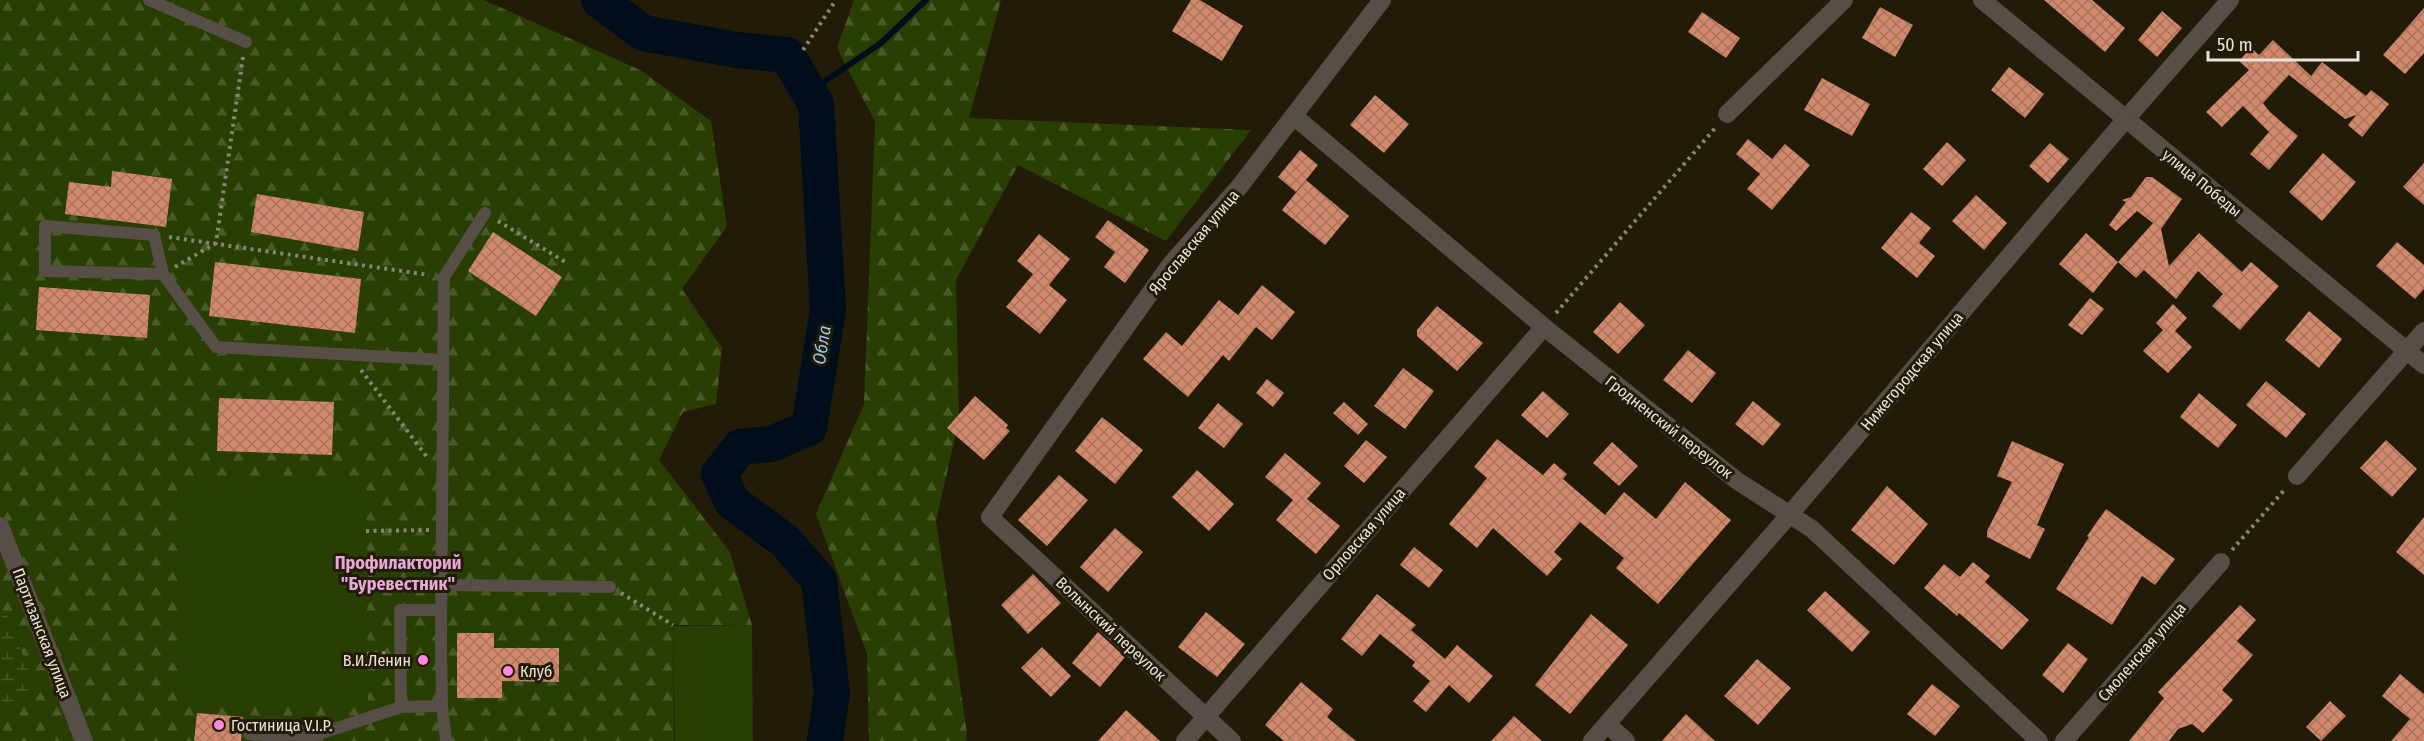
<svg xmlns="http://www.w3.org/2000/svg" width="2424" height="741" font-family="'Fira Sans Condensed',sans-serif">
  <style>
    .forest { fill: url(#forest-firs) }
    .wetland { fill: url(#wetland-marsh) }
    .park { fill: #283e03 }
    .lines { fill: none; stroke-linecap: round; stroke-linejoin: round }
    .stream { stroke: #000e1c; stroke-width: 6 }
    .river { stroke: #000e1c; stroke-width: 36 }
    .building { fill: url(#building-cross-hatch) }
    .path { stroke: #8a8474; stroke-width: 4; stroke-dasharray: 3 4.5; stroke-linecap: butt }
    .service { stroke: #564e47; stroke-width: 12 }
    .minor { stroke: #564e47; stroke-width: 18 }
    .tertiary { stroke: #564e47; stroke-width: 18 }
    .poi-dot { fill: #fc86e4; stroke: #221b07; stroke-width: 2 }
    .labels { text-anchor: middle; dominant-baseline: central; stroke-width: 6; stroke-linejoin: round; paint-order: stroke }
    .street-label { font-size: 16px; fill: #e9e4d8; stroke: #221b07 }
    .poi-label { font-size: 16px; fill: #e9e4d8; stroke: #221b07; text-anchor: start }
    .water-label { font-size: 18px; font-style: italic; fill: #9acbf4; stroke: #221b07 }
    .neighbourhood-label { font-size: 18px; font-weight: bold; fill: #e9a8da; stroke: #221b07 }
  </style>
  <defs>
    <pattern id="forest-firs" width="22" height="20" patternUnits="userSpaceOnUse" patternTransform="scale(1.5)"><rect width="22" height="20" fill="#283e03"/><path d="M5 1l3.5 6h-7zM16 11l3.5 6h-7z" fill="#475a27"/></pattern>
    <pattern id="wetland-marsh" width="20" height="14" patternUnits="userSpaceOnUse" patternTransform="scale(1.5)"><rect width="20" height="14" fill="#283e03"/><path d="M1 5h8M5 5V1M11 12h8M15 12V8" fill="none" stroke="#475a27"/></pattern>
    <pattern id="building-cross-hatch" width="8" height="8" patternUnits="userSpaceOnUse" patternTransform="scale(1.5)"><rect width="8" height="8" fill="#d2896b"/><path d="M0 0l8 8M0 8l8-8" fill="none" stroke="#a8745e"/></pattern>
  </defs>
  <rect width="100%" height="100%" fill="#221b07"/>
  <!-- forest -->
  <g class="forest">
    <polygon points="0,0 484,0 640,70 711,121 727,226 682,289 722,348 716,404 683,412 659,460 730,552 752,625 673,625 674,741 0,741"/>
    <polygon points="854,0 1001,0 969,118 1251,130 1166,241 1018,165 956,280 959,420 936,521 967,733 966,741 869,741 867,654 816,514 864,404 875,122 837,48"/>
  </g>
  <!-- wetland -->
  <polygon class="wetland" points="0,614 7,615 38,693 0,711"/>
  <!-- park -->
  <g class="park">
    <polygon points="366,477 368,703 185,704 183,478"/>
    <polygon points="752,625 753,741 675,741 673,626"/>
  </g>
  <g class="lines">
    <!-- stream -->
    <polyline class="stream" points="809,92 881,43 926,0"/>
    <!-- river -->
    <polyline class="river" points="599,0 643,33 737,50 787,55 816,104 828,310 809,428 771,444 740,447 719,474 732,502 785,541 819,580 832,693 825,741"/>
  </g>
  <!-- building -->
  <g class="building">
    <polygon points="1191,0 1200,0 1243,26 1222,61 1172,31"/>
    <polygon points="2044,0 2092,0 2125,28 2105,52"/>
    <polygon points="1880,7 1913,25 1895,57 1862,38"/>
    <polygon points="2424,8 2424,53 2405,74 2383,55"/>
    <polygon points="2162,11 2182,28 2157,57 2138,40"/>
    <polygon points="1702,12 1740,38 1726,58 1688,32"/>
    <polygon points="2273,40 2311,76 2322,62 2366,96 2371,90 2389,104 2362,137 2348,125 2356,115 2345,119 2289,75 2263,103 2270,112 2298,136 2269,170 2250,154 2269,132 2243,106 2222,127 2206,112 2249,70 2239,61 2251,48 2259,55"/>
    <polygon points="2009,67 2044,94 2025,118 1991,90"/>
    <polygon points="1822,78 1870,104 1852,136 1804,110"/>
    <polygon points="1375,95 1409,124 1384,153 1350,125"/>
    <polygon points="1748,139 1772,159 1785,144 1810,165 1772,210 1747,189 1760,174 1736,154"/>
    <polygon points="1947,142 1966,160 1942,186 1923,169"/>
    <polygon points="2050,143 2069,159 2048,183 2029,166"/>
    <polygon points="1300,150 1318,165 1296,192 1278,177"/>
    <polygon points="2323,153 2356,182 2322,221 2289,192"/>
    <polygon points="2424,163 2424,205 2403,187"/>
    <polygon points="112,171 172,179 166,227 65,214 69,182 111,187"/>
    <polygon points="2146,177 2152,177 2182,199 2161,229 2169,266 2199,233 2242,272 2251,262 2279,286 2240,330 2212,306 2223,294 2198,271 2176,299 2144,270 2136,278 2118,262 2153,223 2137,211 2116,231 2109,225 2126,202 2122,200 2131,197"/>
    <polygon points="1306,180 1349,216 1325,245 1282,210"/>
    <polygon points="257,194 364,212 358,251 251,232"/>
    <polygon points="1976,195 2007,223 1984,250 1952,221"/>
    <polygon points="1911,212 1931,228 1919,243 1935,256 1917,278 1881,248"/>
    <polygon points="1108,220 1149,250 1125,283 1104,267 1115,252 1095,237"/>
    <polygon points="493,232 562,277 536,316 468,271"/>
    <polygon points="2086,233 2118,262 2093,293 2059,264"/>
    <polygon points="1039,234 1070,259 1049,285 1067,300 1040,334 1006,307 1033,274 1017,261"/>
    <polygon points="2397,242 2424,265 2424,289 2415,299 2376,266"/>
    <polygon points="215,262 361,279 355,333 209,316"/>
    <polygon points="1262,285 1295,312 1272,340 1256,327 1229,361 1223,355 1188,397 1143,359 1166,332 1182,346 1219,300 1238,315"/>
    <polygon points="39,287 150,295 147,338 36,330"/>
    <polygon points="2090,298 2104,309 2082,335 2068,325"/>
    <polygon points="1620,302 1645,325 1618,354 1593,332"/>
    <polygon points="2173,304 2187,318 2175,331 2192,347 2168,373 2143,351 2163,330 2156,323"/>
    <polygon points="1437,306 1483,343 1457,371 1417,336 1417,330"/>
    <polygon points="2309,311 2342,339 2319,368 2285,340"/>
    <polygon points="1688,350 1716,373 1692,403 1663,380"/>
    <polygon points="1403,368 1434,391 1405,429 1374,406"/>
    <polygon points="1267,379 1284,393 1273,407 1256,393"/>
    <polygon points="2266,381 2306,414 2286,438 2246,405"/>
    <polygon points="1543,391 1569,414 1547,438 1521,415"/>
    <polygon points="2199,393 2237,425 2218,448 2180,417"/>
    <polygon points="975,396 1008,425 1006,428 1010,431 984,460 947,428"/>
    <polygon points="219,398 334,402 332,455 217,451"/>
    <polygon points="1753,401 1781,424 1763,446 1735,424"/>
    <polygon points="1344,402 1368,424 1358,435 1333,413"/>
    <polygon points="1218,403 1243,424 1224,448 1198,428"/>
    <polygon points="1102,417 1143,450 1115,484 1075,451"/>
    <polygon points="1497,439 1543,475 1554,463 1567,474 1563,479 1605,515 1624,492 1656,519 1685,482 1731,520 1658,604 1616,568 1624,558 1580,522 1554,552 1562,559 1547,576 1493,528 1477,548 1449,524 1487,478 1474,467"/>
    <polygon points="1366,440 1387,457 1364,483 1344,466"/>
    <polygon points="2386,440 2417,469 2392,497 2360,468"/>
    <polygon points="2012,441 2064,464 2037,525 2045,529 2030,559 1987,537 1987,531 2012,482 1997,476"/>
    <polygon points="1612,442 1638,466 1619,486 1593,463"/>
    <polygon points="1285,453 1321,483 1307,499 1340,526 1316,554 1276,520 1293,500 1265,477"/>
    <polygon points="1197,470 1234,504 1209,531 1172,497"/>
    <polygon points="1059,475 1088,500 1047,546 1018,520"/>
    <polygon points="1887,486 1928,524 1894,565 1851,530"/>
    <polygon points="2106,509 2175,559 2155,585 2142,576 2112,625 2056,589 2089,537 2087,536"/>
    <polygon points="2424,517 2424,575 2396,552"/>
    <polygon points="1115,528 1143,552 1108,592 1080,567"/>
    <polygon points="1414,547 1443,570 1429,588 1400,565"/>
    <polygon points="1973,562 1990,576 1985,582 2029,620 2002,650 1959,613 1957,616 1924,588 1944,564 1960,577"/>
    <polygon points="1033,574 1061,603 1028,634 1001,605"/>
    <polygon points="1825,591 1870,632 1852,652 1807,610"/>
    <polygon points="1377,594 1416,625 1411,630 1445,659 1457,645 1493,676 1469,703 1449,685 1426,712 1413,701 1430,681 1412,666 1415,662 1380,634 1362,656 1341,639"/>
    <polygon points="2240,605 2256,620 2237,641 2253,655 2222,690 2233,700 2203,733 2192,724 2178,729 2169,741 2129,741 2164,698 2158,692"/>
    <polygon points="1206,612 1245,644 1217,677 1178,647"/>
    <polygon points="1591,614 1628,645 1570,714 1535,685"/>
    <polygon points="1098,632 1125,657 1100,687 1072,663"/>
    <polygon points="457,633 494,633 494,648 559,648 559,682 502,681 502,698 457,698"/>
    <polygon points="2068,643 2088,659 2063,693 2042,675"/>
    <polygon points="1042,647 1071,676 1051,697 1021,668"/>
    <polygon points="1757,659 1791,688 1758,725 1724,696"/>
    <polygon points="2400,674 2424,694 2424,741 2391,741 2410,719 2382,696"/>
    <polygon points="1301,682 1333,709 1327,717 1356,741 1284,741 1265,725"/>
    <polygon points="1932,684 1960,706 1935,736 1907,714"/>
    <polygon points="2330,701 2346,716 2321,741 2306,727"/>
    <polygon points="1126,710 1160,741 1098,741"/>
    <polygon points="197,713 243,717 241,741 194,741"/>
    <polygon points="1686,714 1715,741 1662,741"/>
    <polygon points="1514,716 1542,741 1491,741"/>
  </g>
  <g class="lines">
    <!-- path -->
    <g class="path">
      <polyline points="803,50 836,0"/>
      <polyline points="498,221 567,263"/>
      <polyline points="169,237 429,275"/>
      <polyline points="175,267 216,243 243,57"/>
      <polyline points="1556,313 1716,127"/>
      <polyline points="361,370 427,457"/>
      <polyline points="366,531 429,530"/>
      <polyline points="2232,550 2286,488"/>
      <polyline points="621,593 673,625"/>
      <polyline points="367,654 385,653"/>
    </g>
    <!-- service -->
    <g class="service">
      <polyline points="149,0 246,42"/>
      <polyline points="163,274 154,235 45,226 45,271 163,274 216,347 443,360"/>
      <polyline points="441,585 610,587"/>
      <polyline points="401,707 400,610 441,610"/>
      <polyline points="249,734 307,738 401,707 442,706"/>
      <polyline points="446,741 442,706 441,641 444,277 485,213"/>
    </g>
    <!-- minor -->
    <g class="minor">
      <polyline points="1727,114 1844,0"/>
      <polyline points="1295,117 1544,327 1736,480 1812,529 2039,741"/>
      <polyline points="2125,120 2230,0"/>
      <polyline points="2297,476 2424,331"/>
      <polyline points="0,526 84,741"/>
      <polyline points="1607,724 1626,741"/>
      <polyline points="1185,741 1544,327"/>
      <polyline points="1232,741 990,517 1171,264 1240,186 1382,0"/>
      <polyline points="2064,741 2221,562"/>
    </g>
    <!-- tertiary -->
    <g class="tertiary">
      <polyline points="1982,0 2424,365"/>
      <polyline points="1592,741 1791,513 2125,120"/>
    </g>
  </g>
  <!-- markers -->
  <g class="poi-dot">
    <circle cx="423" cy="660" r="6"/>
    <circle cx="508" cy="671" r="6"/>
    <circle cx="219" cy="725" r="6"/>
  </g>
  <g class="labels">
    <!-- street labels -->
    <g class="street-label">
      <text transform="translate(2202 183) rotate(39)">улица Победы</text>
      <text transform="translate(1194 242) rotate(-50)">Ярославская улица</text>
      <text transform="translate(1912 371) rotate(-50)">Нижегородская улица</text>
      <text transform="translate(1669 427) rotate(38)">Гродненский переулок</text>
      <text transform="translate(1364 534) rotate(-49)">Орловская улица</text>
      <text transform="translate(1111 629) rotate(43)">Волынский переулок</text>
      <text transform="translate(42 633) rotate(69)">Партизанская улица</text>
      <text transform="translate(2142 652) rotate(-49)">Смоленская улица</text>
    </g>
    <!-- poi labels -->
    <g class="poi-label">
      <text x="411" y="660" text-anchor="end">В.И.Ленин</text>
      <text x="520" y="671">Клуб</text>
      <text x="231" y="725">Гостиница V.I.P.</text>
    </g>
    <!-- water labels -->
    <g class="water-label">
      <text transform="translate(822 345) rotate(-81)">Обла</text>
    </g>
    <!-- neighbourhood labels -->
    <g class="neighbourhood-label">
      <text x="398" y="563">Профилакторий<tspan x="398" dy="21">"Буревестник"</tspan></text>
    </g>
  </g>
  <!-- scale -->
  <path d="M2208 51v9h150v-9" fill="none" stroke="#e9e4d8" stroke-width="3"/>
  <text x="2217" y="51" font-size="18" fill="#e9e4d8" stroke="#221b07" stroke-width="4.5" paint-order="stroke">50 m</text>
</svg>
